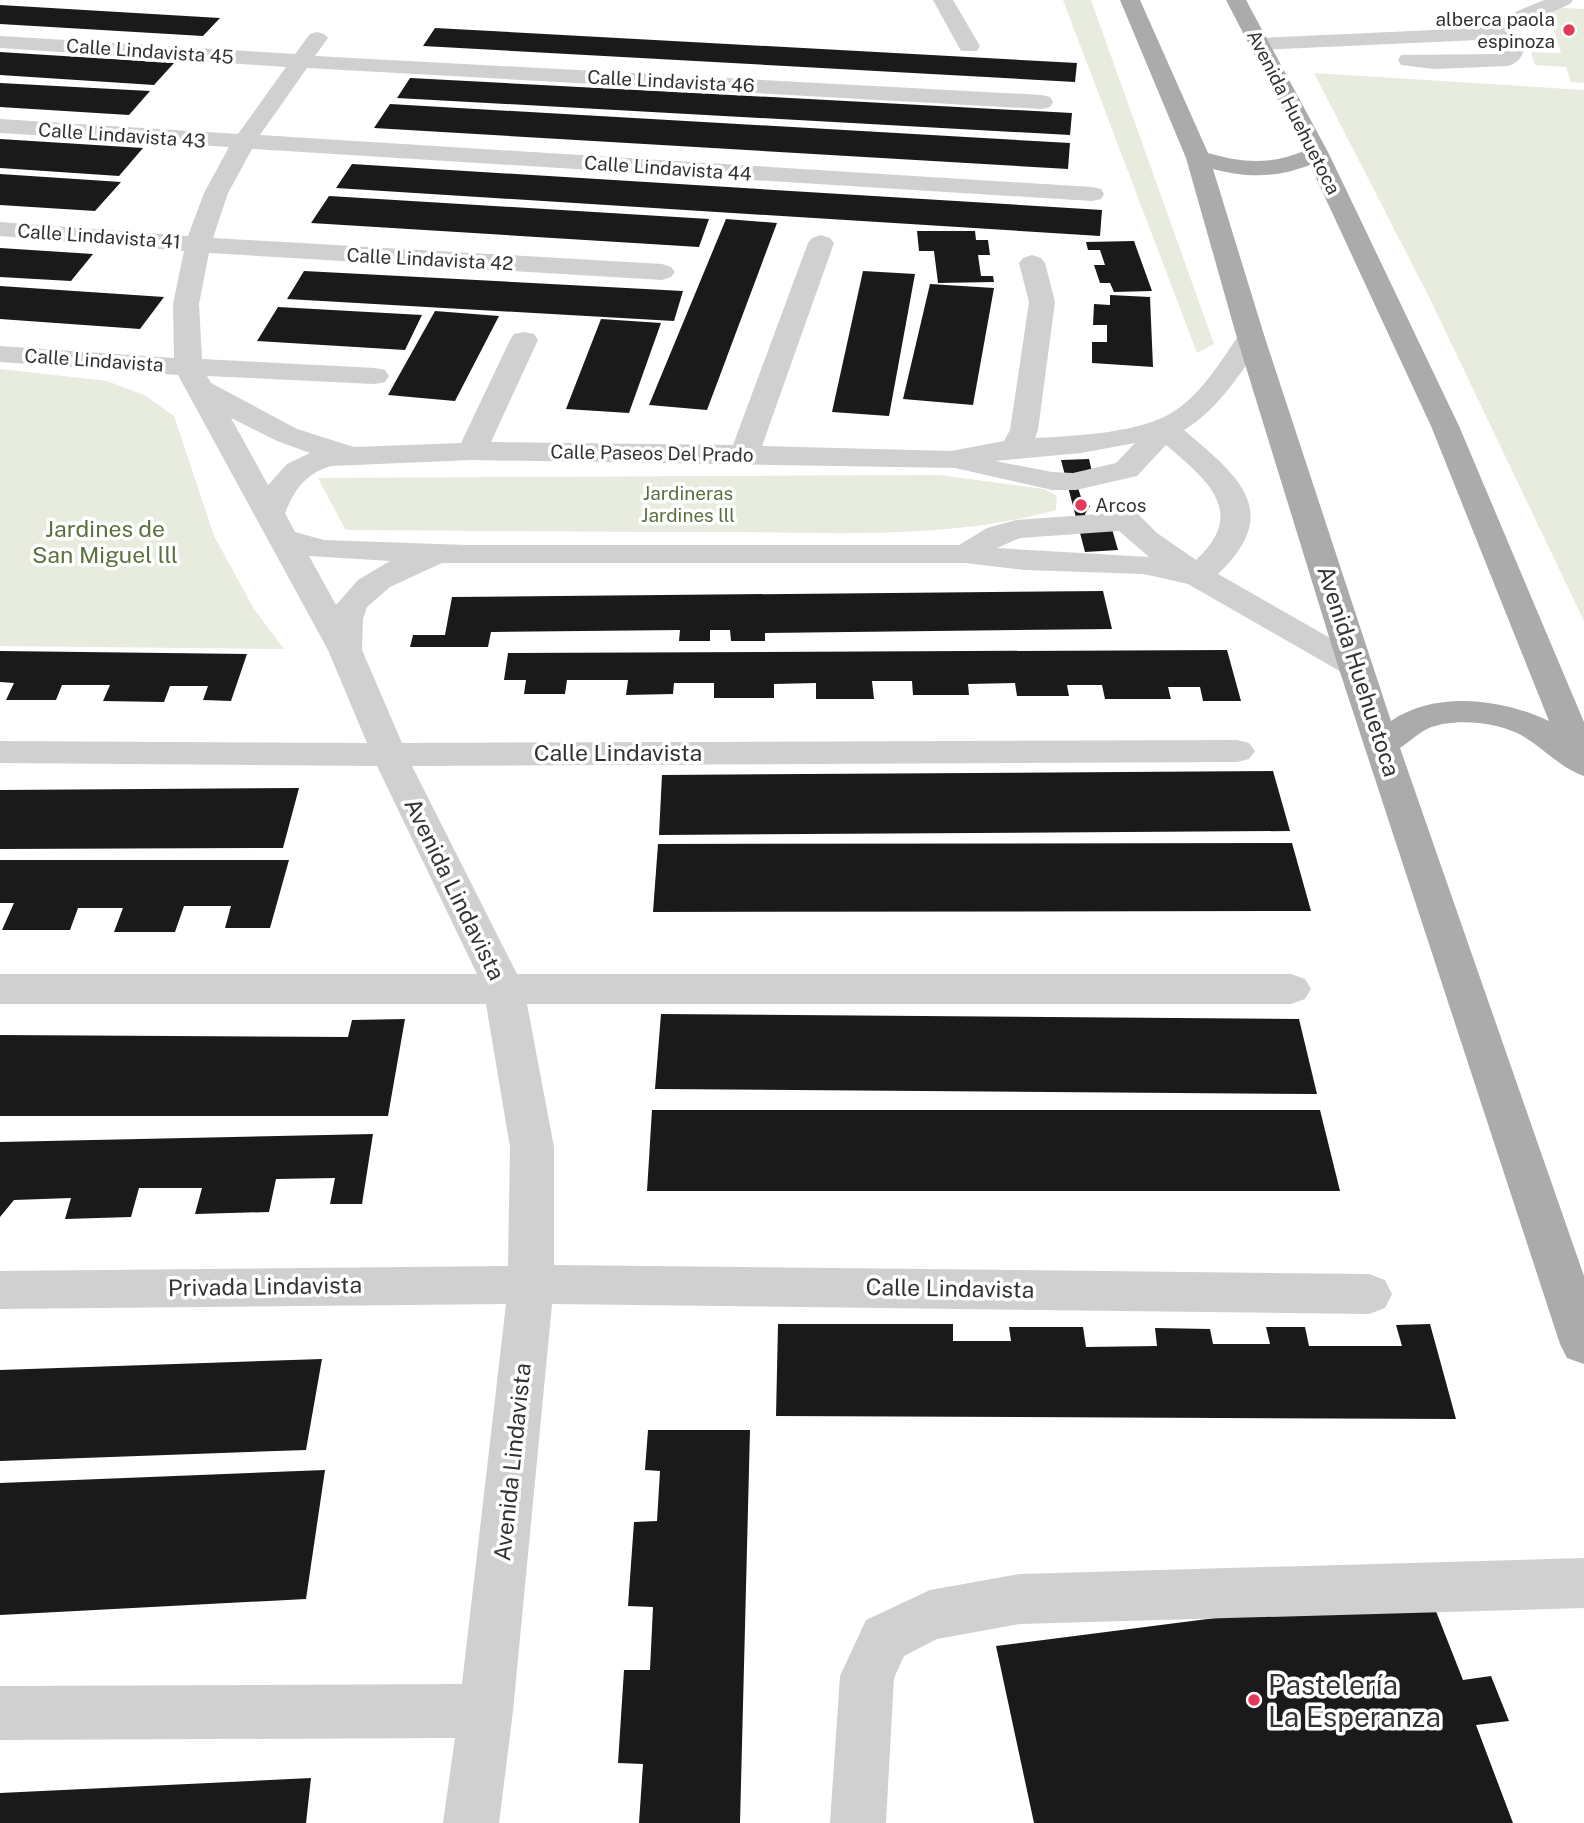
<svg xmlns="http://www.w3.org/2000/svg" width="1584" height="1823" font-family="'Public Sans',sans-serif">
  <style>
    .green { fill: #e7ecde }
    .building { fill: #1a1a1a }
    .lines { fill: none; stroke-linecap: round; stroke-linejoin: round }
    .minor { fill: #d0d0d0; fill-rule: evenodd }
    .major { fill: #ababab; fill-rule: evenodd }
    .poi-dot { fill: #e5395a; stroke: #fff; stroke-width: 2.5 }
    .labels { text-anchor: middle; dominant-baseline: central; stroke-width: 7; stroke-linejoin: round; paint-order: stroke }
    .far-poi-label { font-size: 19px; fill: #333; stroke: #fff; text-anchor: end }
    .far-street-label { font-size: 19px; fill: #333; stroke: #fff }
    .far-park-label { font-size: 19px; fill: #5b6f3f; stroke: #fff }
    .park-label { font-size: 23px; fill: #5b6f3f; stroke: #fff }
    .street-label { font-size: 23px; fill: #333; stroke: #fff }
    .near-poi-label { font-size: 28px; fill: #333; stroke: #fff; text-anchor: start }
  </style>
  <rect width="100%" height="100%" fill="#fff"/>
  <!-- green -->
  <g class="green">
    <polygon points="1063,0 1091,0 1214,344 1197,353"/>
    <polygon points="1547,7 1584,9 1584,83 1571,82 1566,67 1535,65 1531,52 1561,53"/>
    <polygon points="1314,73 1584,90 1584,621 1430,299"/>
    <polygon points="0,369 107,381 144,395 174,416 214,536 254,609 284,649 0,646"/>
    <path d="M939,475L1044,489L1057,496L1056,510C952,539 842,533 735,532C606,532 478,531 349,530L345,529L318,478Z"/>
  </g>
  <!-- building -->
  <g class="building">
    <polygon points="0,5 220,18 203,36 0,24"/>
    <polygon points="435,28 1077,63 1075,82 423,46"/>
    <polygon points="0,52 174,63 154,85 0,75"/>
    <polygon points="410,78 1072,113 1070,135 397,98"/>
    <polygon points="0,83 150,91 129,115 0,107"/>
    <polygon points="390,104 1070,143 1068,169 374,128"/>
    <polygon points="0,139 143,148 119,176 0,168"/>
    <polygon points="352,164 1102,210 1100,236 336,188"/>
    <polygon points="0,174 121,182 95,211 0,205"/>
    <polygon points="329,196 709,219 699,247 311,223"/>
    <polygon points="726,219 777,223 707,410 649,405"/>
    <polygon points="917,231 975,231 976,240 988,240 990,255 978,255 981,276 993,276 994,282 938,283 934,251 919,251"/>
    <polygon points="1134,241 1152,291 1114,292 1110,283 1100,283 1094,265 1105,265 1100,250 1088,250 1086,242"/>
    <polygon points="0,248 93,254 71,281 0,277"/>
    <polygon points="304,271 683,291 674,321 287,299"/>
    <polygon points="863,271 915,274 889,416 832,412"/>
    <polygon points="930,284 994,288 973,405 903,399"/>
    <polygon points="0,286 164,297 140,329 0,319"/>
    <polygon points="1110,295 1150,297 1153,367 1092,363 1092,342 1107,342 1107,325 1093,325 1094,304 1110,305"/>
    <polygon points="278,307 422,315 405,350 257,341"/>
    <polygon points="435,311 499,316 455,401 388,395"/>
    <polygon points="601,319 661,323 629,413 566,409"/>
    <polygon points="1089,459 1093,476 1075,479 1082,500 1090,506 1085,514 1090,530 1112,529 1118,550 1085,552 1061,460"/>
    <polygon points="1103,591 1112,629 765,633 765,641 731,641 730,630 710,630 710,641 679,641 680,630 491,632 488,647 410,647 413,635 445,635 452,597"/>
    <polygon points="1227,650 1241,701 1203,701 1200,687 1168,687 1171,699 1105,699 1102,685 1067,685 1069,696 1017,696 1015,683 968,684 969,695 913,695 912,681 872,681 874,699 816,699 816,683 774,684 774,698 714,698 714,683 674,683 673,694 626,695 628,680 567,680 565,694 524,694 526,680 504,680 508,653"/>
    <polygon points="0,651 247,654 231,701 203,700 208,686 170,686 164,702 103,701 110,685 62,685 56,700 6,700 14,683 0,682"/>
    <polygon points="1273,771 1290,831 659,835 662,775"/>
    <polygon points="299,788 283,848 0,849 0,790"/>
    <polygon points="1292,843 1311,911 653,912 658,844"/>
    <polygon points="0,860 289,860 270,928 225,928 231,906 184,906 175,932 114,932 123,908 78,908 70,930 2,930 14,903 0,903"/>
    <polygon points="661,1014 1299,1019 1317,1094 655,1089"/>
    <polygon points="405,1019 388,1116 0,1116 0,1035 348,1037 352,1020"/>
    <polygon points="652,1110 1320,1110 1340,1191 647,1191"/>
    <polygon points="373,1134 362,1204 330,1204 335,1178 276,1179 269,1212 195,1214 202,1188 139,1188 131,1217 65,1219 71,1198 14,1200 0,1217 0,1142"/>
    <polygon points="778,1324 953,1324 953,1341 1011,1341 1009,1327 1083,1327 1086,1347 1157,1346 1155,1328 1210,1329 1213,1344 1270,1344 1266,1327 1305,1327 1309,1346 1402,1346 1396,1325 1430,1324 1456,1419 776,1416"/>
    <polygon points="322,1359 306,1450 0,1461 0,1370"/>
    <polygon points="648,1430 750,1430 740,1823 639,1823 643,1764 618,1763 624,1670 650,1670 653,1607 628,1606 634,1522 657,1521 660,1471 645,1470"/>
    <polygon points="325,1470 306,1599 0,1615 0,1483"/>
    <polygon points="1428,1591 1463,1680 1491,1676 1509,1721 1476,1725 1513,1823 1034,1823 996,1646"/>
    <polygon points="311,1778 306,1823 0,1823 0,1793"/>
  </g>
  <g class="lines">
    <!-- minor -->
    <g class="minor">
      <polygon points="933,0 953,0 980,46 977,51 961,51"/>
      <path d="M1544,0H1573L1570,4L1512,30L1526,43C1523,55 1520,63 1507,66L1434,69L1401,65L1398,60L1401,55L1501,54L1504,45L1494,36L1478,40L1261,50L1253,49L1250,44L1253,39L1261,38L1477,28Z"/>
      <path d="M317,32L324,34L328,38L315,56L1042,95L1050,97L1053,102L1050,107L1042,109L307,68L260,135L1092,187L1101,189L1104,194L1101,199L1092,201L252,149L228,193L213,238L662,264L671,267L675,272L671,277L662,280L209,253L199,304L202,359L375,368L385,370L389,376L385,382L375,384L207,376L211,383L297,429L354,447L461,443L510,340L514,334L524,332L534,334L538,340L491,442L733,445L808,243L812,238L821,235L830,238L834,243L762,446L951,451L1004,441L1010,430L1029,302L1019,263L1023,258L1032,255L1041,258L1045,263L1055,302L1038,430L1035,438C1074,436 1144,433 1176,410C1204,391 1222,359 1241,332L1251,330L1261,332L1265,338C1241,372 1220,408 1184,430C1238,476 1284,511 1218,574L1367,659L1372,666L1367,673L1355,676L1343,673L1188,584L1144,574L1025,570L965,563H442L390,587L367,607L363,619L362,650L402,743L1237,740L1249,743L1255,751L1249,759L1237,762L412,766L517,974H1291L1305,979L1311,989L1305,999L1291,1004H527L554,1147V1265L1369,1274L1385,1280L1392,1294L1385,1308L1369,1314L552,1304L513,1711L499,1823H443L455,1738L0,1740V1686L462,1684L506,1304L0,1309V1271L508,1266L510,1147L486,1004H0V974H477L377,766L0,763V741L367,743L328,650L178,375L0,362V346L174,358L173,304L184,251L0,236V222L188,236L204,193L229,147L0,133V119L238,134L286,67L0,48V36L295,54L310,34ZM231,418L277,441L310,453L287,464L268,485ZM1135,443L1116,463L1073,473L1052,472L995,461L1081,453ZM1166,445C1207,480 1248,512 1196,560L1157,533L1138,514L1127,512L1016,520L987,528L959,545H466L324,540L295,532L285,513C295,489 305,474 331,466L472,460L955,468L1052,490H1076L1137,476ZM1119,531L1149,557L997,548L1020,538ZM309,556L390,561L358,580L336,605Z"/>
      <polygon points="1584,1558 1584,1608 1020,1624 937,1639 904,1656 894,1678 886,1823 830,1823 840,1676 866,1620 930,1590 1020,1574"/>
    </g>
    <!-- major -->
    <path class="major" d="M1120,0H1140L1208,153C1243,163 1270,165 1304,151L1226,0H1246L1329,154L1459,426L1584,722V776C1564,770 1545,750 1526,738C1501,722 1454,717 1427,729C1417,734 1409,742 1400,748L1584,1276V1364L1567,1358L1560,1344L1338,666L1237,338L1186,158ZM1310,165L1431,426L1549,721C1503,699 1435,690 1391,721L1265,338L1213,169C1248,178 1276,178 1310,165Z"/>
  </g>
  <!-- markers -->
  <g class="poi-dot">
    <circle cx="1569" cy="30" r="7"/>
    <circle cx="1081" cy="505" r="7"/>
    <circle cx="1254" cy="1700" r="7"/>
  </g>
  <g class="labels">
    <!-- far-poi labels -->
    <g class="far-poi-label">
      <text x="1555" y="19">alberca paola<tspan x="1555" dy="22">espinoza</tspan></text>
      <text x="1095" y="505" text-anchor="start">Arcos</text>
    </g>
    <!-- far-street labels -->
    <g class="far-street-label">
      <text transform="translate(150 51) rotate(4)">Calle Lindavista 45</text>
      <text transform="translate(671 81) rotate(3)">Calle Lindavista 46</text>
      <text transform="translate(1294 112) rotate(63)">Avenida Huehuetoca</text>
      <text transform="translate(122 135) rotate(4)">Calle Lindavista 43</text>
      <text transform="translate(668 168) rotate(4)">Calle Lindavista 44</text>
      <text transform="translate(99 236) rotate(4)">Calle Lindavista 41</text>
      <text transform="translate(430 259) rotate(3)">Calle Lindavista 42</text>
      <text transform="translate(94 360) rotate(4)">Calle Lindavista</text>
      <text transform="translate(652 453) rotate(1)">Calle Paseos Del Prado</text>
    </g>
    <!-- far-park labels -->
    <g class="far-park-label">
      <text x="688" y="493">Jardineras<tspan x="688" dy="22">Jardines lll</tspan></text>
    </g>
    <!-- park labels -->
    <g class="park-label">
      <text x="105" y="528">Jardines de<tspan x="105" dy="26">San Miguel lll</tspan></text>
    </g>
    <!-- street labels -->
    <g class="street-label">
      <text transform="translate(1359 671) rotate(72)">Avenida Huehuetoca</text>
      <text x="618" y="752">Calle Lindavista</text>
      <text transform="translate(455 889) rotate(64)">Avenida Lindavista</text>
      <text transform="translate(265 1286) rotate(-1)">Privada Lindavista</text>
      <text transform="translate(950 1288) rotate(1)">Calle Lindavista</text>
      <text transform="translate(512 1462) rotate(-84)">Avenida Lindavista</text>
    </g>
    <!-- near-poi labels -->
    <g class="near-poi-label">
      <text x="1268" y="1684">Pastelería<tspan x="1268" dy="32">La Esperanza</tspan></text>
    </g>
  </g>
</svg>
